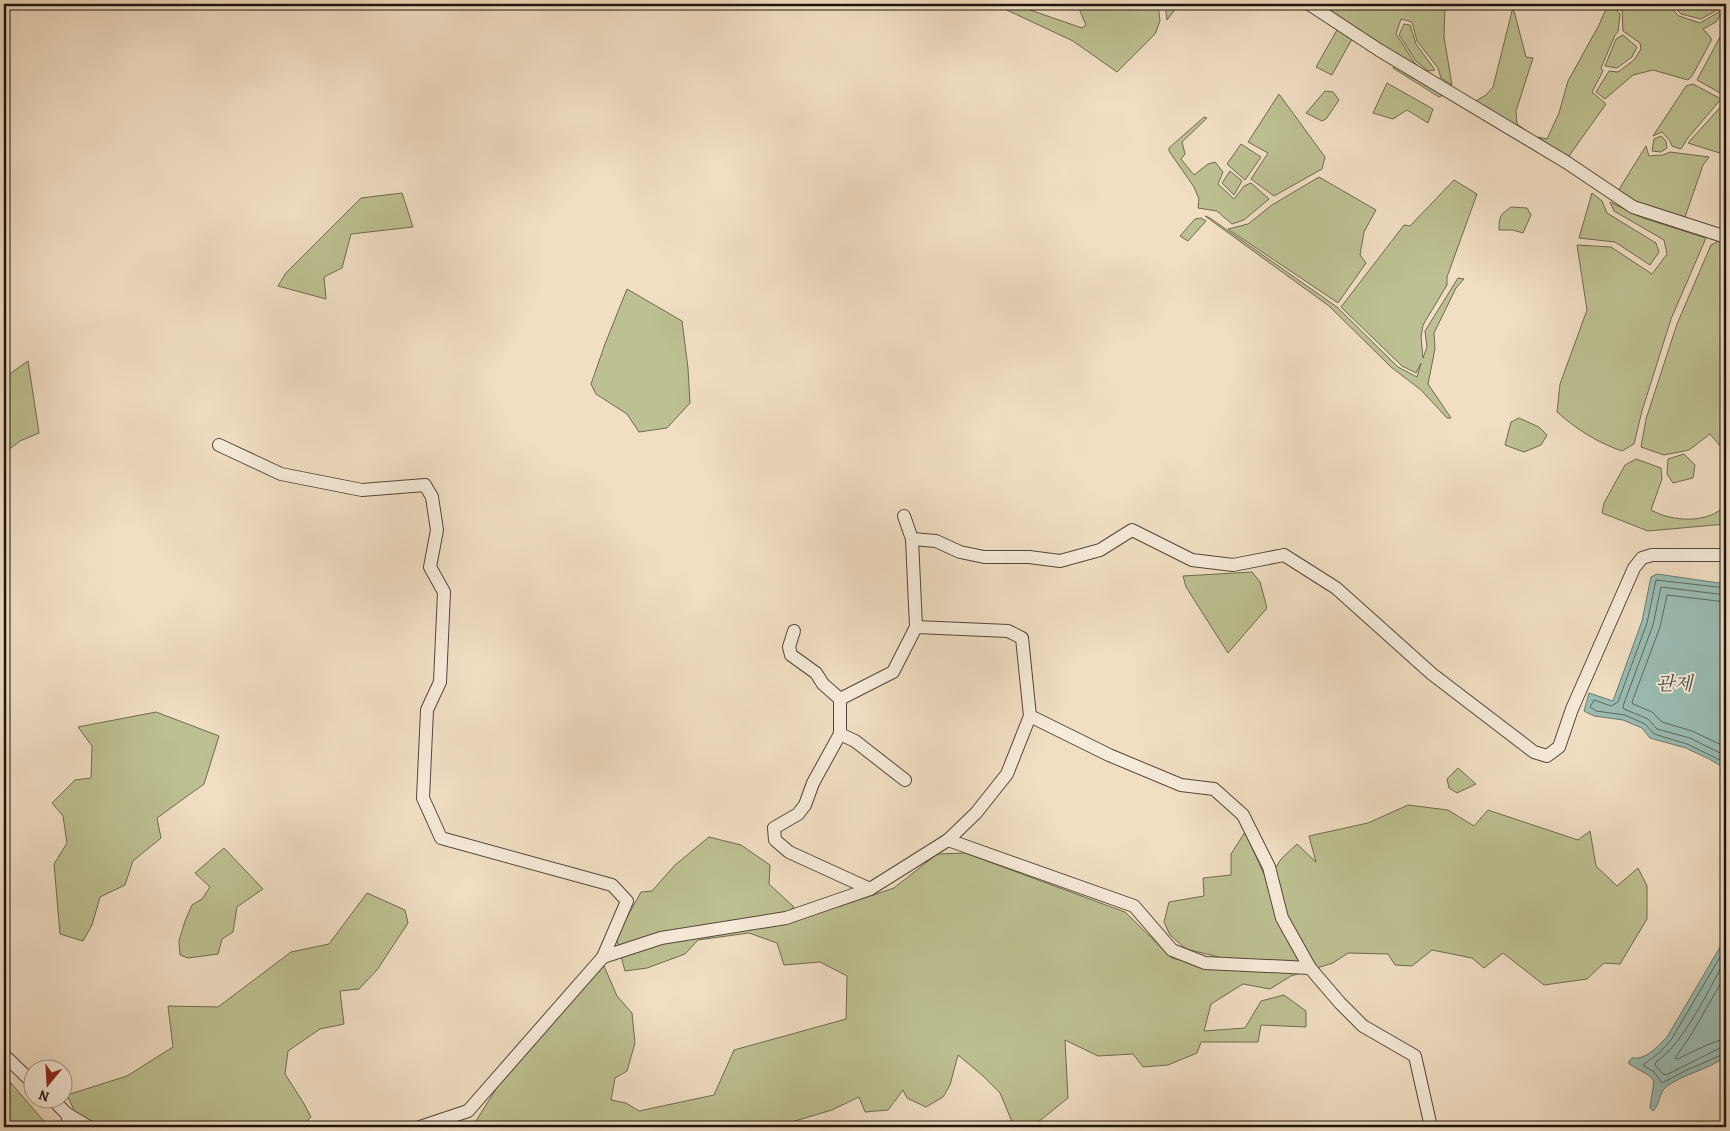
<svg xmlns="http://www.w3.org/2000/svg" width="1730" height="1131" font-family="Alegreya,'Noto Serif KR',serif">
  <style>
    .green { fill: #bdc092; stroke: #6e6a50 }
    .water { fill: #9bbcb2; stroke: #697970 }
    .lines { fill: none; stroke-linecap: round; stroke-linejoin: round }
    .shore { stroke: #5d6860; stroke-width: 1 }
    .minor-casing { stroke: #54463a; stroke-width: 14 }
    .minor { stroke: #f6ead8; stroke-width: 12 }
    .labels { text-anchor: middle; dominant-baseline: central; stroke-width: 4; stroke-linejoin: round; paint-order: stroke }
    .water-label { font-size: 19px; font-style: italic; fill: #4a4f47; stroke: #f6ead8 }
  </style>
  <rect width="100%" height="100%" fill="#f1dec3"/>
  <filter id="stains"><feTurbulence type="fractalNoise" baseFrequency=".004" numOctaves="4"/><feColorMatrix values="0 0 0 0 .2 0 0 0 0 .09 0 0 0 0 .02 0 0 0 .5 -.17"/></filter>
  <radialGradient id="worn" r=".72"><stop offset=".6" stop-color="#630" stop-opacity="0"/><stop offset="1" stop-color="#630" stop-opacity=".3"/></radialGradient>
  <!-- green -->
  <g class="green">
    <polygon points="994,4 1013,4 1082,28 1086,25 1077,4 1158,4 1160,21 1155,34 1117,72 1073,41"/>
    <polygon points="1165,4 1179,4 1167,20"/>
    <polygon points="1320,4 1445,4 1444,37 1452,85 1441,78 1438,68 1417,41 1412,22 1401,19 1396,34 1414,62 1429,76"/>
    <polygon points="1608,4 1612,4 1620,14 1618,32 1615,35 1601,68 1603,71 1592,92 1606,104 1569,156 1563,154 1538,137 1547,139 1559,113 1568,81 1599,25"/>
    <polygon points="1619,4 1667,4 1679,16 1700,23 1724,9 1716,22 1703,29 1711,38 1711,41 1692,76 1688,80 1653,70 1633,75 1605,99 1596,92 1609,71 1618,72 1634,60 1641,49 1640,43 1623,31 1622,8"/>
    <polygon points="1671,4 1725,4 1724,6 1701,19 1681,14"/>
    <polygon points="1513,7 1526,57 1533,58 1516,111 1517,124 1531,134 1474,102 1486,95 1493,87"/>
    <polygon points="1404,24 1410,25 1416,44 1435,70 1428,71 1416,61 1399,35"/>
    <polygon points="1337,30 1352,39 1332,75 1316,67"/>
    <polygon points="1726,31 1726,92 1724,95 1697,80 1720,37"/>
    <polygon points="1623,35 1637,47 1632,57 1617,68 1605,66 1616,39"/>
    <polygon points="1396,65 1443,95 1439,97 1393,68"/>
    <polygon points="1387,83 1433,109 1428,123 1407,110 1393,119 1373,113"/>
    <polygon points="1693,84 1721,99 1687,139 1681,149 1672,146 1670,141 1662,132 1653,136 1686,86"/>
    <polygon points="1325,91 1333,92 1339,100 1326,119 1322,121 1306,113"/>
    <polygon points="1279,94 1325,157 1322,169 1274,196 1251,179 1268,153 1248,142"/>
    <polygon points="1726,101 1726,155 1688,143"/>
    <polygon points="1204,117 1207,118 1182,142 1185,154 1181,159 1194,175 1208,164 1215,162 1223,172 1218,184 1234,199 1244,186 1251,183 1269,199 1244,220 1232,224 1217,211 1198,208 1199,199 1194,187 1169,151 1169,148"/>
    <polygon points="1661,136 1666,141 1667,148 1661,152 1652,151 1654,139"/>
    <polygon points="1241,144 1261,157 1245,180 1227,164"/>
    <polygon points="1646,146 1649,156 1663,155 1670,152 1709,157 1703,165 1685,217 1634,203 1618,191"/>
    <polygon points="1230,171 1242,181 1234,195 1222,183"/>
    <polygon points="1319,177 1376,210 1364,232 1360,255 1366,263 1338,303 1228,229 1248,224 1272,205"/>
    <polygon points="1454,180 1477,194 1447,277 1447,285 1423,325 1421,337 1423,358 1427,347 1425,331 1458,278 1464,279 1456,288 1434,333 1435,349 1428,384 1451,418 1447,418 1421,390 1391,367 1329,306 1205,216 1210,218 1337,307 1398,367 1417,377 1421,363 1416,373 1402,366 1341,307 1404,225 1410,226"/>
    <polygon points="402,193 413,227 351,234 342,268 324,277 326,299 278,286 286,273 361,198"/>
    <polygon points="1592,193 1602,201 1607,213 1656,243 1659,252 1650,265 1615,242 1579,238"/>
    <path d="M1610,202L1643,218L1706,238L1671,319L1642,411L1634,444L1622,451C1598,443 1576,429 1557,412L1560,384L1587,310L1577,245L1611,247L1652,274L1667,254L1664,240L1614,211Z"/>
    <path d="M1511,207L1527,208L1531,215L1523,233L1513,230H1499C1499,216 1500,215 1511,207Z"/>
    <polygon points="1201,218 1206,221 1188,241 1180,236 1195,219"/>
    <polygon points="1719,241 1726,243 1726,453 1710,434 1689,450 1664,455 1641,447 1646,419 1677,324 1711,245"/>
    <polygon points="627,289 682,321 688,368 690,403 667,428 639,432 627,414 596,394 591,384 605,344"/>
    <polygon points="28,361 39,433 20,441 4,453 4,378"/>
    <polygon points="1519,418 1539,427 1547,435 1541,445 1524,452 1505,445 1511,422"/>
    <polygon points="1684,454 1695,465 1693,478 1673,483 1667,474 1668,459"/>
    <path d="M1636,459L1661,468L1662,479L1651,510C1673,522 1708,524 1726,505V524L1648,531L1602,513L1604,503L1625,465Z"/>
    <polygon points="1252,572 1260,582 1267,608 1228,653 1186,587 1183,576"/>
    <polygon points="156,712 219,736 204,784 157,818 161,838 133,861 125,885 100,897 92,925 83,941 60,934 54,864 67,843 63,816 52,803 75,780 91,778 92,746 78,727"/>
    <polygon points="1458,768 1476,784 1457,793 1449,788 1447,779"/>
    <polygon points="1408,805 1448,810 1474,826 1488,810 1578,840 1590,831 1596,866 1617,886 1638,868 1647,886 1647,919 1620,964 1604,963 1587,979 1544,985 1503,953 1484,968 1472,958 1432,950 1412,966 1395,965 1388,954 1348,953 1333,963 1291,976 1270,989 1243,984 1211,1004 1204,1031 1245,1028 1261,1001 1284,995 1306,1011 1306,1027 1261,1025 1258,1042 1201,1042 1197,1053 1168,1065 1143,1067 1133,1054 1098,1056 1065,1040 1068,1098 1037,1123 1013,1124 1000,1093 982,1075 958,1055 950,1085 943,1097 926,1107 907,1098 903,1090 888,1110 865,1112 859,1097 832,1110 788,1123 783,1127 478,1127 476,1121 503,1078 604,966 617,996 632,1013 635,1043 627,1071 615,1078 611,1100 626,1103 639,1111 714,1095 734,1050 846,1019 847,976 820,962 784,965 777,943 749,933 698,940 685,954 647,968 625,971 616,937 641,892 652,891 675,865 709,837 741,845 770,865 769,884 794,907 772,925 841,906 894,888 937,854 965,853 1125,912 1172,958 1211,968 1223,958 1186,949 1170,935 1164,922 1169,902 1204,896 1203,878 1231,875 1231,854 1245,832 1267,881 1281,859 1297,844 1316,862 1309,836 1368,823"/>
    <polygon points="224,848 263,889 237,907 233,932 222,939 218,954 188,958 180,955 179,941 185,921 192,905 202,899 210,887 195,873"/>
    <polygon points="367,893 405,910 408,923 377,970 359,989 340,991 344,1024 320,1029 288,1051 285,1074 303,1102 311,1117 301,1127 176,1125 170,1127 82,1127 67,1095 127,1076 173,1047 168,1006 218,1007 291,952 329,944"/>
    <polygon points="4,1075 49,1127 4,1127"/>
  </g>
  <!-- water -->
  <g class="water">
    <polygon points="1657,574 1726,584 1726,769 1709,759 1686,748 1650,738 1642,728 1623,720 1594,716 1584,711 1589,693 1613,701 1642,621 1651,577"/>
    <path d="M1726,937V1056C1709,1070 1682,1074 1666,1087C1659,1093 1660,1104 1653,1111L1650,1108L1654,1081L1650,1076L1629,1064V1061L1632,1058C1646,1060 1657,1047 1667,1037Z"/>
  </g>
  <g class="lines">
    <!-- shore -->
    <g class="shore">
      <polyline points="1726,588 1656,580 1647,623 1618,702 1611,706 1594,700 1590,707 1596,711 1625,715 1645,724 1654,734 1687,744 1726,763"/>
      <polyline points="1726,595 1661,587 1653,625 1623,706 1624,709 1648,719 1657,729 1690,738 1726,756"/>
      <polyline points="1726,602 1667,595 1660,627 1632,702 1633,704 1652,712 1662,722 1692,731 1726,747"/>
      <polyline points="1726,947 1671,1040 1659,1053 1643,1065 1654,1072 1662,1083 1687,1070 1726,1053"/>
      <path d="M1726,959C1708,990 1685,1042 1656,1062L1655,1065L1663,1074L1666,1075L1720,1048L1726,1047"/>
      <path d="M1726,974L1691,1035L1675,1058L1678,1059C1687,1054 1718,1039 1726,1039"/>
    </g>
    <!-- minor casing -->
    <g class="minor-casing">
      <g id="minor">
        <polyline points="1309,4 1379,50 1566,162 1633,207 1726,237"/>
        <polyline points="219,445 281,474 362,490 425,485 432,497 437,530 430,567 444,592 440,682 427,710 423,798 441,838 612,885 627,901 603,957 661,938 786,918 870,889 948,840 1134,906 1172,950 1205,963 1310,968 1340,1003 1363,1026 1415,1056 1431,1127"/>
        <polyline points="912,539 936,541 960,552 984,557 1029,557 1060,561 1100,550 1132,530 1192,560 1233,565 1284,555 1336,588 1432,674 1534,752 1547,756 1559,747 1572,709 1634,568 1642,558 1652,555 1726,555"/>
        <polyline points="916,627 1008,631 1022,638 1030,716 1109,755 1181,785 1214,789 1243,815 1269,867 1282,918 1310,968"/>
        <polyline points="794,631 789,647 791,655 816,673 823,684 840,699"/>
        <polyline points="840,734 855,741 905,780"/>
        <polyline points="948,840 976,813 1007,774 1030,716"/>
        <polyline points="870,889 789,852 775,840 774,828 798,814 805,805 813,783 840,734 840,699 893,672 916,627 912,539 904,516"/>
        <polyline points="4,1055 32,1082"/>
        <polyline points="51,1098 67,1114 70,1127"/>
        <polyline points="67,1114 89,1127"/>
        <polyline points="420,1127 468,1111 603,957"/>
      </g>
    </g>
    <!-- minor -->
    <use href="#minor" class="minor"/>
  </g>
  <g class="labels">
    <!-- water labels -->
    <g class="water-label">
      <text x="1674" y="684">관제</text>
    </g>
  </g>
  <!-- margin -->
  <rect width="1730" height="1131" fill="none" stroke="#f1dec3" stroke-width="20"/>
  <rect x="5" y="5" width="1720" height="1121" fill="none" stroke="#1f140d" stroke-width="2.5"/>
  <rect x="10" y="10" width="1710" height="1111" fill="none" stroke="#1f140d"/>
  <!-- north arrow -->
  <g transform="translate(48 1084) rotate(198)"><circle r="24" fill="#f6ead8" stroke="#a09487"/>
  <path d="M0-4L9 19L0 12L-9 19Z" fill="#8f2418"/>
  <text y="-8" font-size="14" font-weight="bold" text-anchor="middle" fill="#1f140d">N</text>
  </g>
  <rect width="100%" height="100%" filter="url(#stains)"/>
  <rect width="100%" height="100%" fill="url(#worn)"/>
</svg>
